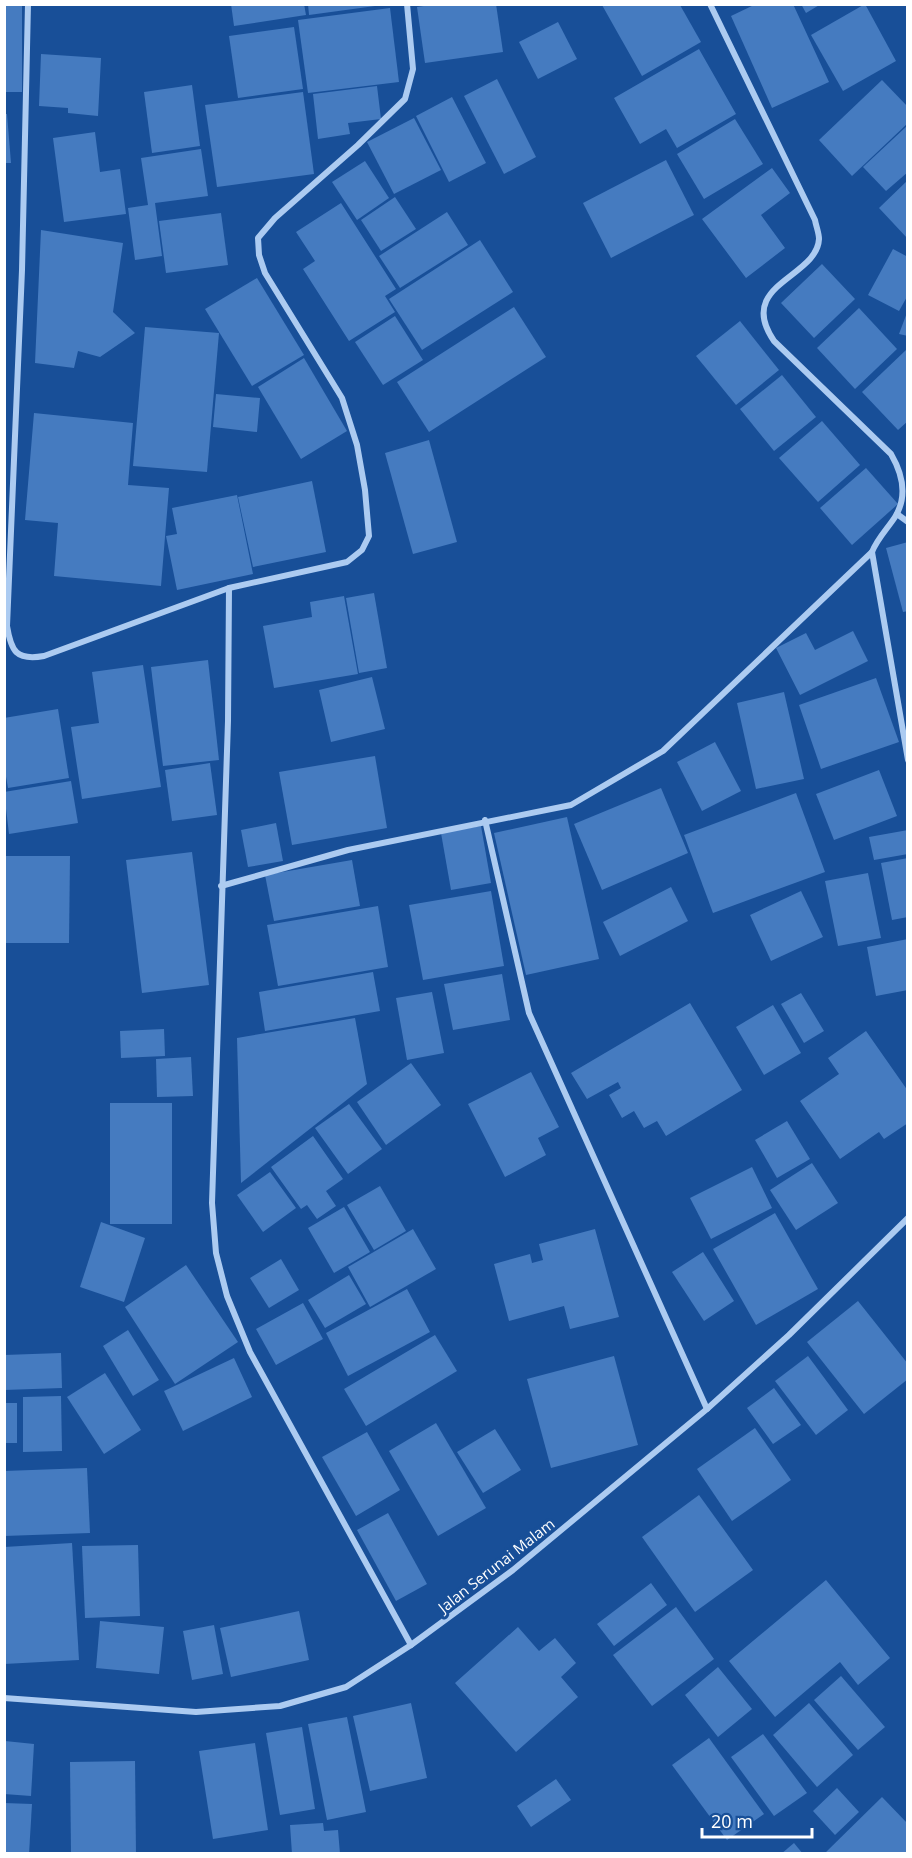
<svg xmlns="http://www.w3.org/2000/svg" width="912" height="1858" font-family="'Open Sans',sans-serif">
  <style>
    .building { fill: #457bc0 }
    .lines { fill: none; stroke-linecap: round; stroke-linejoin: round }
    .street { stroke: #accbf1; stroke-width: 6 }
    .labels { text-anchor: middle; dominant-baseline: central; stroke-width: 6; stroke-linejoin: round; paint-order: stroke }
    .street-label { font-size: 15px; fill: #fff; stroke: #184f98 }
  </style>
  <rect width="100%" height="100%" fill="#184f98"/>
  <!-- building -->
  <g class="building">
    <rect x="4" y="4" width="18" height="88"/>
    <polygon points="231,4 304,4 306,15 234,26"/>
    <polygon points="308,4 375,4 375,6 309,15"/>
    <polygon points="437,4 496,4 503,52 425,63 417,7"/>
    <polygon points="756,4 793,4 829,82 772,108 731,16"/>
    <polygon points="801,4 821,4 806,13"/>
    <polygon points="865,4 896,61 843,91 811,35"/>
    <polygon points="602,5 680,5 701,42 642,76"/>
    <polygon points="390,8 399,82 308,93 298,20"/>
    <polygon points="558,22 577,59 538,79 519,42"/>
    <polygon points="294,27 303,89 238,98 229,36"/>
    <polygon points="699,49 736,114 677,148 666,129 640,144 614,98"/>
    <polygon points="41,54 101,58 98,116 68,113 68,108 39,106"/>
    <polygon points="497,79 536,157 504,174 464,96"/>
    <polygon points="882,80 908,107 908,123 852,176 819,140"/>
    <polygon points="192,85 200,146 152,153 144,92"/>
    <polygon points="377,86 381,119 348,123 350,134 318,139 313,94"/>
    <polygon points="303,92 314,174 217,187 205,105"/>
    <polygon points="452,97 486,163 449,182 416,116"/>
    <polygon points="4,114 7,114 11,163 4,163"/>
    <polygon points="414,118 441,170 394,194 367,142"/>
    <polygon points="735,119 763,164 704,199 677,154"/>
    <polygon points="908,125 908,172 886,191 863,167"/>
    <polygon points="95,132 100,172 120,169 126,214 64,222 53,138"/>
    <polygon points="201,149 208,196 155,203 162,256 135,260 128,208 148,205 141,158"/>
    <polygon points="666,160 694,215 611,258 583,203"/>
    <polygon points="365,161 389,198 357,220 332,182"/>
    <polygon points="772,168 790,193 761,215 785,248 746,278 702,219"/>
    <polygon points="908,180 908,239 879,208"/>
    <polygon points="395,197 416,229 381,251 361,220"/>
    <polygon points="341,203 396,289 385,296 395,312 349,341 303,269 315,261 296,232"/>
    <polygon points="447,212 468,245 400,288 379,256"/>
    <polygon points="221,213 228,265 166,273 159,221"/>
    <polygon points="41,230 123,243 113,312 135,333 100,357 78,351 74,368 35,363"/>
    <polygon points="480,240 513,292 422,350 389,299"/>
    <polygon points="893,249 908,257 908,295 899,311 868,295"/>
    <polygon points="822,264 855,299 814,338 781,303"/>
    <polygon points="257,278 304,355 252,386 205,309"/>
    <polygon points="514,307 546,357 429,432 397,382"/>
    <polygon points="859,308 897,349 855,389 817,348"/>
    <polygon points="908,310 908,336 899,334"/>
    <polygon points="395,316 423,360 383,385 355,342"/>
    <polygon points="740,321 779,370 736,405 696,356"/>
    <polygon points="145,327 219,333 207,472 133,466"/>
    <polygon points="906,350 908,421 898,430 862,392"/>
    <polygon points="304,358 347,431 301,459 258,387"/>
    <polygon points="782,375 816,417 774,451 740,409"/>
    <polygon points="216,394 260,398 257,432 213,427"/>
    <polygon points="34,413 133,423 128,485 169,488 161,586 54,576 58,523 25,520"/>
    <polygon points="822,421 860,465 818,502 779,458"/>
    <polygon points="429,440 457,542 413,554 385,453"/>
    <polygon points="866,468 898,504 852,545 820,508"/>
    <polygon points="312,481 326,552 253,567 238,497"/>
    <polygon points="237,495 253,574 177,590 166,536 177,534 172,508"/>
    <polygon points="908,542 908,611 903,612 886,548"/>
    <polygon points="374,593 387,668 359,673 346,598"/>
    <polygon points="344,596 358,674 274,688 263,626 312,617 310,602"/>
    <polygon points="853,631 868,661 800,695 776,648 806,633 815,650"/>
    <polygon points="208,660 219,760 163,766 151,667"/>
    <polygon points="143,665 161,787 82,799 71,727 99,723 92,672"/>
    <polygon points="372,677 385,729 331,742 319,690"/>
    <polygon points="876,678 899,742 821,769 799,705"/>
    <polygon points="784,692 804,779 756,789 737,703"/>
    <polygon points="58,709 69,778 8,788 4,765 4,718"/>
    <polygon points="715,742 741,791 702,811 677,762"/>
    <polygon points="375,756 387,828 292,845 279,772"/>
    <polygon points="210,763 217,815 172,821 165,770"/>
    <polygon points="879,770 897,816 834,840 816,794"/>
    <polygon points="71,781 78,823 9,834 4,792"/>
    <polygon points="661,788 688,853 602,890 574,824"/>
    <polygon points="796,793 825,872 713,913 684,835"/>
    <polygon points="567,817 599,959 526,975 494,833"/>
    <polygon points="276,823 283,861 248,867 241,830"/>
    <polygon points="481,826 491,883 451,890 441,833"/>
    <polygon points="908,830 908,854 874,860 869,837"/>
    <polygon points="192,852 209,985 142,993 126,860"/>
    <polygon points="5,856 70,856 69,943 5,943"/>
    <polygon points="908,858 908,917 892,920 881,863"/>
    <polygon points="352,860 360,906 274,921 265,875"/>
    <polygon points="868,873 881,938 838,946 825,881"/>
    <polygon points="671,887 688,921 620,956 603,922"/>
    <polygon points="491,891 504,966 423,980 409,905"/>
    <polygon points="801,891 823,937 771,961 750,915"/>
    <polygon points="378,906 388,967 278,986 267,925"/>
    <polygon points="908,939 908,990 876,996 867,947"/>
    <polygon points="373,972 380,1011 265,1031 259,992"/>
    <polygon points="502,974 510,1020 453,1030 444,984"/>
    <polygon points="432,992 444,1053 407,1060 396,998"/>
    <polygon points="801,993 824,1031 804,1043 781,1004"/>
    <polygon points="690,1003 742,1090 666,1136 657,1121 644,1128 634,1111 622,1118 609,1095 621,1088 618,1082 587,1099 571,1073"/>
    <polygon points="773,1005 801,1053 764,1075 736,1027"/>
    <polygon points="355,1018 367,1084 241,1183 237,1038"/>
    <polygon points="164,1029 165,1056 121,1058 120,1031"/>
    <polygon points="866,1031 908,1091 908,1123 884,1139 879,1132 840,1159 800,1101 839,1074 828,1058"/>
    <polygon points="191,1057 193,1096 157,1097 156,1059"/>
    <polygon points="411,1063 441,1105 386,1145 357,1102"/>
    <polygon points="531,1072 559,1127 538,1138 546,1155 505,1177 468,1104"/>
    <rect x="110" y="1103" width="62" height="121"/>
    <polygon points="349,1104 382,1149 348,1174 315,1128"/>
    <polygon points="787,1121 810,1159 777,1178 755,1140"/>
    <polygon points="313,1136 343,1179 326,1191 336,1206 317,1219 307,1205 301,1209 271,1167"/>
    <polygon points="812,1163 838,1203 796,1230 770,1190"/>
    <polygon points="752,1167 772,1208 711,1239 690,1198"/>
    <polygon points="270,1172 296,1208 263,1232 237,1195"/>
    <polygon points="380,1186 406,1231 374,1250 347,1205"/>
    <polygon points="344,1207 370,1252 334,1273 308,1228"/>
    <polygon points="775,1213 818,1289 756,1325 713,1249"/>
    <polygon points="101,1222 145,1238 124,1302 80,1287"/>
    <polygon points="413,1229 436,1269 370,1307 348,1267"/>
    <polygon points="595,1229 619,1317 570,1329 564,1306 509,1321 494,1264 530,1254 532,1263 543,1260 539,1244"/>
    <polygon points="703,1252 734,1301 704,1321 672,1272"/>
    <polygon points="281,1259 299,1290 269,1308 250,1278"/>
    <polygon points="186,1265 238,1342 175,1384 125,1307"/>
    <polygon points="349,1275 366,1304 325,1328 308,1300"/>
    <polygon points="407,1289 430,1332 348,1376 326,1333"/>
    <polygon points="858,1301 908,1364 908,1379 864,1414 807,1342"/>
    <polygon points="303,1303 323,1339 276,1365 256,1329"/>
    <polygon points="128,1330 159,1380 133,1396 103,1346"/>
    <polygon points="435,1335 457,1371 366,1426 344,1389"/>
    <polygon points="61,1353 62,1388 4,1390 4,1355"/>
    <polygon points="614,1356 638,1445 551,1468 527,1379"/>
    <polygon points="808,1356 848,1410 816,1435 775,1381"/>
    <polygon points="234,1358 252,1397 183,1431 164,1391"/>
    <polygon points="105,1373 141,1430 104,1454 67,1397"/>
    <polygon points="774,1388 801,1425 773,1444 747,1408"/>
    <polygon points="61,1396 62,1451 23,1452 23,1397"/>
    <rect x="4" y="1403" width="13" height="40"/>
    <polygon points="436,1423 486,1508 438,1536 389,1451"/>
    <polygon points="755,1428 791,1480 732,1521 697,1469"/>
    <polygon points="495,1429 521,1470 483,1493 457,1452"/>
    <polygon points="367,1432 400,1490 356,1516 322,1457"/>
    <polygon points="87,1468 90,1533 4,1536 4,1471"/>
    <polygon points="699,1495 753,1570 695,1612 642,1537"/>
    <polygon points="388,1513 427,1584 396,1601 357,1530"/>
    <polygon points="72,1543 79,1660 4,1664 4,1547"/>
    <polygon points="138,1545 140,1616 85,1618 82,1546"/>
    <polygon points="826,1580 890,1658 858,1685 840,1662 775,1717 729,1661"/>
    <polygon points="651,1583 667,1605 614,1646 597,1624"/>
    <polygon points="676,1607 714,1659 652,1706 613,1655"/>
    <polygon points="299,1611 309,1660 231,1677 220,1628"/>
    <polygon points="100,1621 164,1627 159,1674 96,1668"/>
    <polygon points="214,1625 223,1674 192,1680 183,1631"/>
    <polygon points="518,1627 539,1651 555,1638 576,1663 561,1677 578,1697 516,1752 455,1683"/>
    <polygon points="718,1667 752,1709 718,1737 685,1695"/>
    <polygon points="841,1676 885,1727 858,1750 814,1700"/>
    <polygon points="411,1703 427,1778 370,1791 353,1716"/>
    <polygon points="809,1703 853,1755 817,1787 773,1735"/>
    <polygon points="347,1717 366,1812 327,1820 308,1724"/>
    <polygon points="302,1727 315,1809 280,1815 266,1733"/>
    <polygon points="763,1734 807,1793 774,1816 731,1757"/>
    <polygon points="709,1738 764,1814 727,1840 672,1765"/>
    <polygon points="5,1741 34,1744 31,1796 4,1794"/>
    <polygon points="255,1743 268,1830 213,1839 199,1751"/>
    <polygon points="135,1761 136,1854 71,1854 70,1762"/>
    <polygon points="556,1779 571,1800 531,1827 517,1806"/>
    <polygon points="837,1788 859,1812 835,1835 813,1811"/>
    <polygon points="882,1797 908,1824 908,1854 824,1854"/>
    <polygon points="4,1803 32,1804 29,1854 4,1852"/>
    <polygon points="323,1823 324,1831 338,1830 340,1854 292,1854 290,1825"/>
    <polygon points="794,1843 803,1854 781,1854"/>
  </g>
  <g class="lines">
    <!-- street -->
    <g class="street">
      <path d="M28,4L22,270L7,626C11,651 16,661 44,656L229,588L228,721L212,1203L216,1253L227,1296L250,1352L411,1645"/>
      <path d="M710,4L815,220C816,226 819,233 819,239C817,278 735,284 774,341L891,454C902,473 908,496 895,517C888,528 877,539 872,552L908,760"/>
      <polyline points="897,514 908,522"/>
      <polyline points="229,588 347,562 362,550 369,536 365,490 357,445 342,398 265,273 259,255 258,238 275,218 358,145 405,99 413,69 407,4"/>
      <polyline points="485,820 529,1013 707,1409"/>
      <polyline points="221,886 348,850 571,805 663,751 872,552"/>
      <polyline points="4,1698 196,1712 280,1706 346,1687 411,1645 513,1570 707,1409 789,1335 908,1218"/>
    </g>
  </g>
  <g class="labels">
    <!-- street labels -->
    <g class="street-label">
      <text transform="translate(496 1565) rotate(-38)">Jalan Serunai Malam</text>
    </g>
  </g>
  <!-- border -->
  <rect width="912" height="1858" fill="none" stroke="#ffffff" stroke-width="12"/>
  <!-- scale -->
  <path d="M702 1828v9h110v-9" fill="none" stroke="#ffffff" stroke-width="3"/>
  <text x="711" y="1828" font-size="18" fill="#ffffff" stroke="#184f98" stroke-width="4.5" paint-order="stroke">20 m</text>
</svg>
